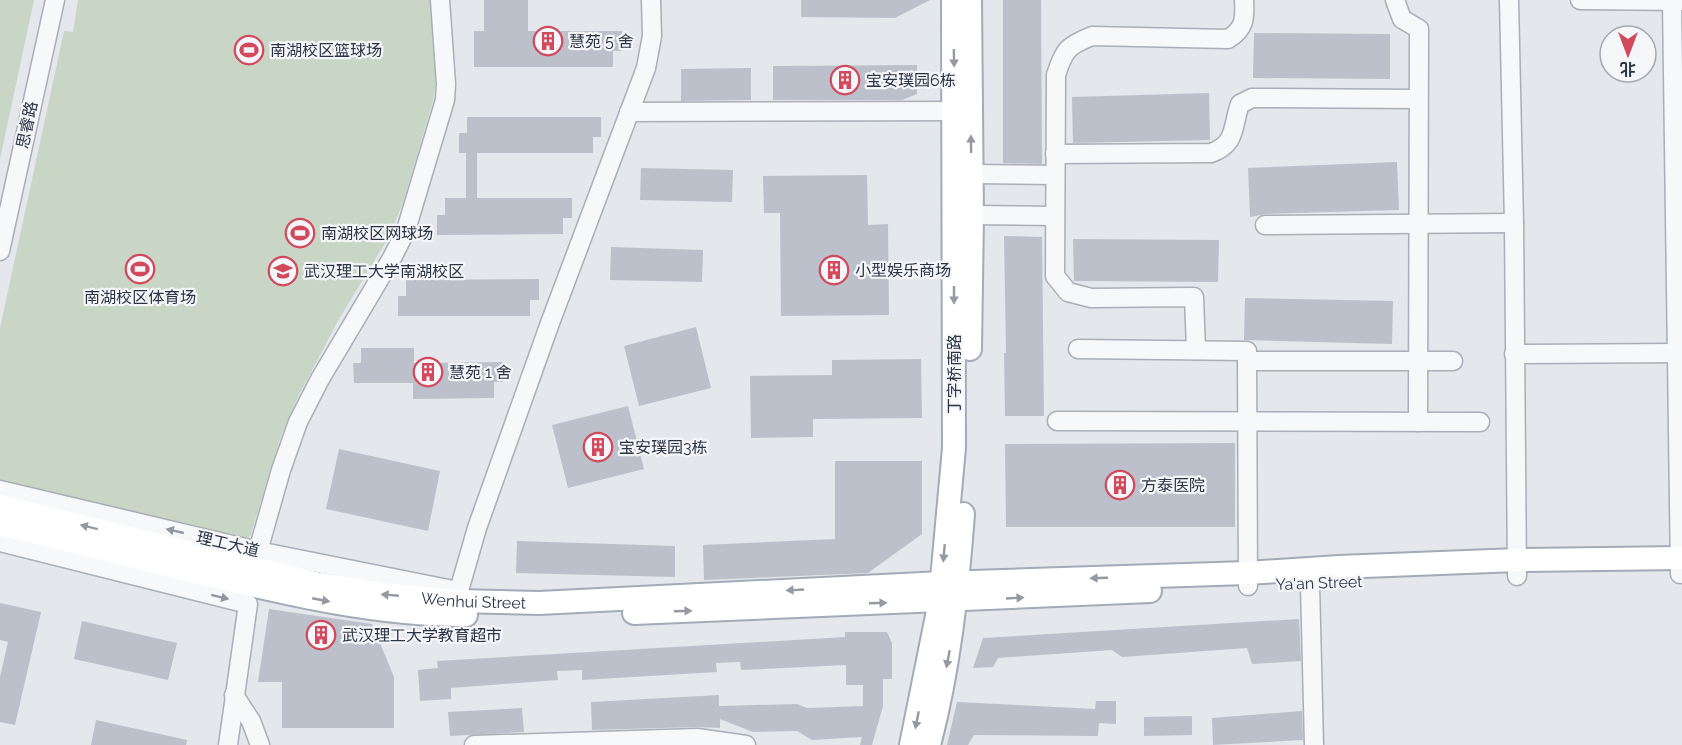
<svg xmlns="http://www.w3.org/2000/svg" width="1682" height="745" font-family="Raleway,'Noto Sans SC',sans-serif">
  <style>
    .green { fill: #c9d6c5 }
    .building { fill: #bbc0ca }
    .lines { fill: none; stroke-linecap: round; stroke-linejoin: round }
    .minor-casing { stroke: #a9aeb7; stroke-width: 21 }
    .major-casing { stroke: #a3abb8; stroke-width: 26 }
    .minor { stroke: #f7f8fa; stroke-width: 18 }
    .major { stroke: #fff; stroke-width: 22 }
    .oneway { fill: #959aa2 }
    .oneway2 { fill: #9196a0 }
    .labels { text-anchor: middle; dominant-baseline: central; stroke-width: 4.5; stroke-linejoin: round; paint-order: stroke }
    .poi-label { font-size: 16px; fill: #2b3445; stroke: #f4f6f9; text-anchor: start }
    .street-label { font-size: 16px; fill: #2b3445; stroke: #f4f6f9 }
  </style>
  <rect width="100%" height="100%" fill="#e4e7ec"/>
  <!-- green -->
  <g class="green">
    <polygon points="0,0 34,0 0,159"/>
    <polygon points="78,0 433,0 436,82 433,101 404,200 389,237 339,319 297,399 280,439 250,537 242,541 0,482 0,328 64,31 73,32"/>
  </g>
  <!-- building -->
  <g class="building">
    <polygon points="484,0 528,0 528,31 622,31 622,51 613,51 613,67 474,67 474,31 484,31"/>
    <polygon points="801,0 930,0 895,18 801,17"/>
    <polygon points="1003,0 1041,0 1042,164 1003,163"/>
    <polygon points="1254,33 1390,34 1390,79 1253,78"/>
    <polygon points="917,65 917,94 902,100 773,100 773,66"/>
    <polygon points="751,68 751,100 681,101 681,69"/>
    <polygon points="1209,93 1210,140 1073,143 1072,97"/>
    <polygon points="467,117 601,117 601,137 593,137 593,153 477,153 477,198 572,198 572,218 563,218 563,234 437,235 437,215 445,215 445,198 466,198 466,153 459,153 459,133 467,133"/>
    <polygon points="1397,162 1399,210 1265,214 1250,217 1248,168"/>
    <polygon points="641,168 733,170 732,202 640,200"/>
    <polygon points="867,175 868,225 888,224 889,315 781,316 780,213 764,213 763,176"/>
    <polygon points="1004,236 1042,237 1044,416 1005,416 1004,353 1006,353"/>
    <polygon points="1073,239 1219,240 1218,282 1074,281"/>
    <polygon points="611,247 703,250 702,282 610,280"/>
    <polygon points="539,279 539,300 530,300 530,316 398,316 398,296 406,296 406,280"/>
    <polygon points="1245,298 1393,301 1392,344 1244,340"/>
    <polygon points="696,327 711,388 639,406 624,346"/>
    <polygon points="361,348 414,348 414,363 503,362 503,382 494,382 494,398 413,399 413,383 354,383 353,363 361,363"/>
    <polygon points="921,359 922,418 813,419 813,437 751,438 750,376 832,375 832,360"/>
    <polygon points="628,406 644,469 568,488 552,425"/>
    <polygon points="1235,443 1235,527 1006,527 1005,444"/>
    <polygon points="339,449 440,471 428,531 326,509"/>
    <polygon points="835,461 922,461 922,534 868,573 704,580 703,545 835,539"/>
    <polygon points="517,541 675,546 675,577 516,573"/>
    <polygon points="0,603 41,612 15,725 0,722 0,677 8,642 0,640"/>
    <polygon points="269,609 372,624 394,677 394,728 282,728 282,682 258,682"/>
    <polygon points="1299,619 1301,661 1252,664 1247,648 1122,657 1112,650 998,658 993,667 973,668 983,638"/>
    <polygon points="82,621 177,643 168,680 74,659"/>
    <polygon points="845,632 887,632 892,643 892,679 883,679 883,706 872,745 860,745 862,737 812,740 797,731 753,732 720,719 720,728 697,727 592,730 591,702 719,695 719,706 797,704 807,708 863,706 863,685 846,685 846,665 741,670 740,662 716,663 717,672 582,680 582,670 557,671 558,680 451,688 451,699 420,701 418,670 438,668 437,661 845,637"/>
    <polygon points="1096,701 1116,701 1116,724 1099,723 1098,736 974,735 968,745 947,745 957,702 1095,709"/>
    <polygon points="522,708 524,732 450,736 448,712"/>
    <polygon points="1302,711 1303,740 1213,745 1212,718"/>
    <polygon points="1192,716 1192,735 1144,736 1144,717"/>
    <polygon points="96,720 187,740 186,745 91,745"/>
  </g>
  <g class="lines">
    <!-- minor casing -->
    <g class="minor-casing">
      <g id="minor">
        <polyline points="1395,0 1402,19 1419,29 1418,422"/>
        <polyline points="1509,0 1514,223 1517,576"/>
        <polyline points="1580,0 1682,1"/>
        <polyline points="1672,1 1680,574"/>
        <polyline points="629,112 966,111"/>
        <path d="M1055,154L1211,153C1237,144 1232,126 1240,104L1252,98L1418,99"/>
        <polyline points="972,174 1055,175"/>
        <polyline points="972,215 1055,216"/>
        <polyline points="1265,225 1514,223"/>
        <polyline points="0,251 55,0"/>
        <polyline points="1078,349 1247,351 1248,586"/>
        <path d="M1196,350L1194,297L1091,298L1068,292L1055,276L1056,75C1064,50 1067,46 1092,36L1228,39C1245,29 1245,18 1244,0"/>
        <polyline points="1514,354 1682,353"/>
        <polyline points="1247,361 1453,361"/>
        <polyline points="1057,421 1480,422"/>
        <polyline points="0,490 258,551 458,591"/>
        <polyline points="0,542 248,604 228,745"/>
        <polyline points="258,551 281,470 298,422 320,379 392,258 406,230 445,100 446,84 440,0"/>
        <polyline points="1310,584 1314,745"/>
        <polyline points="456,601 477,528 550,323 646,68 652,36 651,0"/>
        <polyline points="234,695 251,721 260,745"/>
        <polyline points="474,745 697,738 746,745"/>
      </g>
    </g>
    <!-- major casing -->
    <g class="major-casing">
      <g id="major">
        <polyline points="970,349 972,215 970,0"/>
        <path id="s1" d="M0,506L315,583L383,594L456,601L539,603L942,583L1247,573L1339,567L1517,560L1682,558"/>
        <path d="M0,524C67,540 134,557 200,573C288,594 375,615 466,615"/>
        <polyline points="634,613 1150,591"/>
        <polyline points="911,745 940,601 954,448 953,0"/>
        <path d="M929,745C949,669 957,593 963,514"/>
      </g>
    </g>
    <!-- minor -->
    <use href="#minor" class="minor"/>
    <!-- major -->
    <use href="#major" class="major"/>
  </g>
  <!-- one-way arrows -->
  <defs><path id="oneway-solid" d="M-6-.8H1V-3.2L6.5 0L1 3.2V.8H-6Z" transform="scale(1.5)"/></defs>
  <g class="oneway">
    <use href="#oneway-solid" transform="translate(954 58) rotate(89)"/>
    <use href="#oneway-solid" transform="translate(971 144) rotate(-91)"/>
    <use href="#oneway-solid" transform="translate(954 295) rotate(90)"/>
    <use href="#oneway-solid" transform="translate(89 527) rotate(-166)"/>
    <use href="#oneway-solid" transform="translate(944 553) rotate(95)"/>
    <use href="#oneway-solid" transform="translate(1099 578) rotate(178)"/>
    <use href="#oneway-solid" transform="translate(795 590) rotate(177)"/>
    <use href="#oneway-solid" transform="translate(390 595) rotate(-175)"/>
    <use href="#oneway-solid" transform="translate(1015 598) rotate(-3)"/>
    <use href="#oneway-solid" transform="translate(321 600) rotate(11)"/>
    <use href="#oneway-solid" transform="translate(878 603) rotate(-2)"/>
    <use href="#oneway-solid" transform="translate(683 611) rotate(-2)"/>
    <use href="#oneway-solid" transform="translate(948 659) rotate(101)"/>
    <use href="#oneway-solid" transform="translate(917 720) rotate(101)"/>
  </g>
  <g class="oneway2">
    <use href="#oneway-solid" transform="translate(175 531) rotate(-167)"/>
    <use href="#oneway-solid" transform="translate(220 597) rotate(14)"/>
  </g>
  <!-- icons -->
  <defs>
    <g id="building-ring" transform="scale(1.5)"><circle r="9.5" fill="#f4f6f9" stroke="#d1495b" stroke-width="1.5"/><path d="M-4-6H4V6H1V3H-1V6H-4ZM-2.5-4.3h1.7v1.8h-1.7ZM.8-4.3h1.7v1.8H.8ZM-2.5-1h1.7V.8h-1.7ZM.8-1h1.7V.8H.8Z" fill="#d1495b"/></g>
    <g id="stadium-ring" transform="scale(1.5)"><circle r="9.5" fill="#f4f6f9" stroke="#d1495b" stroke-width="1.5"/><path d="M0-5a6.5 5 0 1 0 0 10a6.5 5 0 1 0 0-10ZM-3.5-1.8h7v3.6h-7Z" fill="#d1495b"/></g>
    <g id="university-ring" transform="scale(1.5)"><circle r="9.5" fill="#f4f6f9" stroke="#d1495b" stroke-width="1.5"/><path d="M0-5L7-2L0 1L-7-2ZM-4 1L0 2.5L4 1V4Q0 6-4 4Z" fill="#d1495b"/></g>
  </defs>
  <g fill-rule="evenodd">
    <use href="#building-ring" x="548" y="41"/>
    <use href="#stadium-ring" x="249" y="50"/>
    <use href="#building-ring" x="845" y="80"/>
    <use href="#stadium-ring" x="300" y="233"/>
    <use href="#stadium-ring" x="140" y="269"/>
    <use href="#building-ring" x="834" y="270"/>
    <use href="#university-ring" x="283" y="271"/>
    <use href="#building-ring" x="428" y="372"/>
    <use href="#building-ring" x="598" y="447"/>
    <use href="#building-ring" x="1120" y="485"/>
    <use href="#building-ring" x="321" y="635"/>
  </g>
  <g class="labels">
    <!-- poi labels -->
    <g class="poi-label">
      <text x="569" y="41">慧苑 5 舍</text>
      <text x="270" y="50">南湖校区篮球场</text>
      <text x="866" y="80">宝安璞园6栋</text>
      <text x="321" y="233">南湖校区网球场</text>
      <text x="855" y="270">小型娱乐商场</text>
      <text x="304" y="271">武汉理工大学南湖校区</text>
      <text x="140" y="297" text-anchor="middle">南湖校区体育场</text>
      <text x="449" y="372">慧苑 1 舍</text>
      <text x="619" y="447">宝安璞园3栋</text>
      <text x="1141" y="485">方泰医院</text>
      <text x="342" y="635">武汉理工大学教育超市</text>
    </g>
    <!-- street labels -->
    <g class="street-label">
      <text transform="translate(27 125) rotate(-78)">思睿路</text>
      <text transform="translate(954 374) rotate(-90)">丁字桥南路</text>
      <text transform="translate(228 544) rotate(13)">理工大道</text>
      <text transform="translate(1319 583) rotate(-2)">Ya'an Street</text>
      <text stroke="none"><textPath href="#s1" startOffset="484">Wenhui Street</textPath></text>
    </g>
  </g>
  <!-- north arrow -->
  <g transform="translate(1628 54) rotate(180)"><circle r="28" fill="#f4f6f9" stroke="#a4a8b1" stroke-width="1.5"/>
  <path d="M0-4.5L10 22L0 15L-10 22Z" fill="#d1495b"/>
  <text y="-9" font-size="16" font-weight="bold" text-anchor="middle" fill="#2b3445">北</text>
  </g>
</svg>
